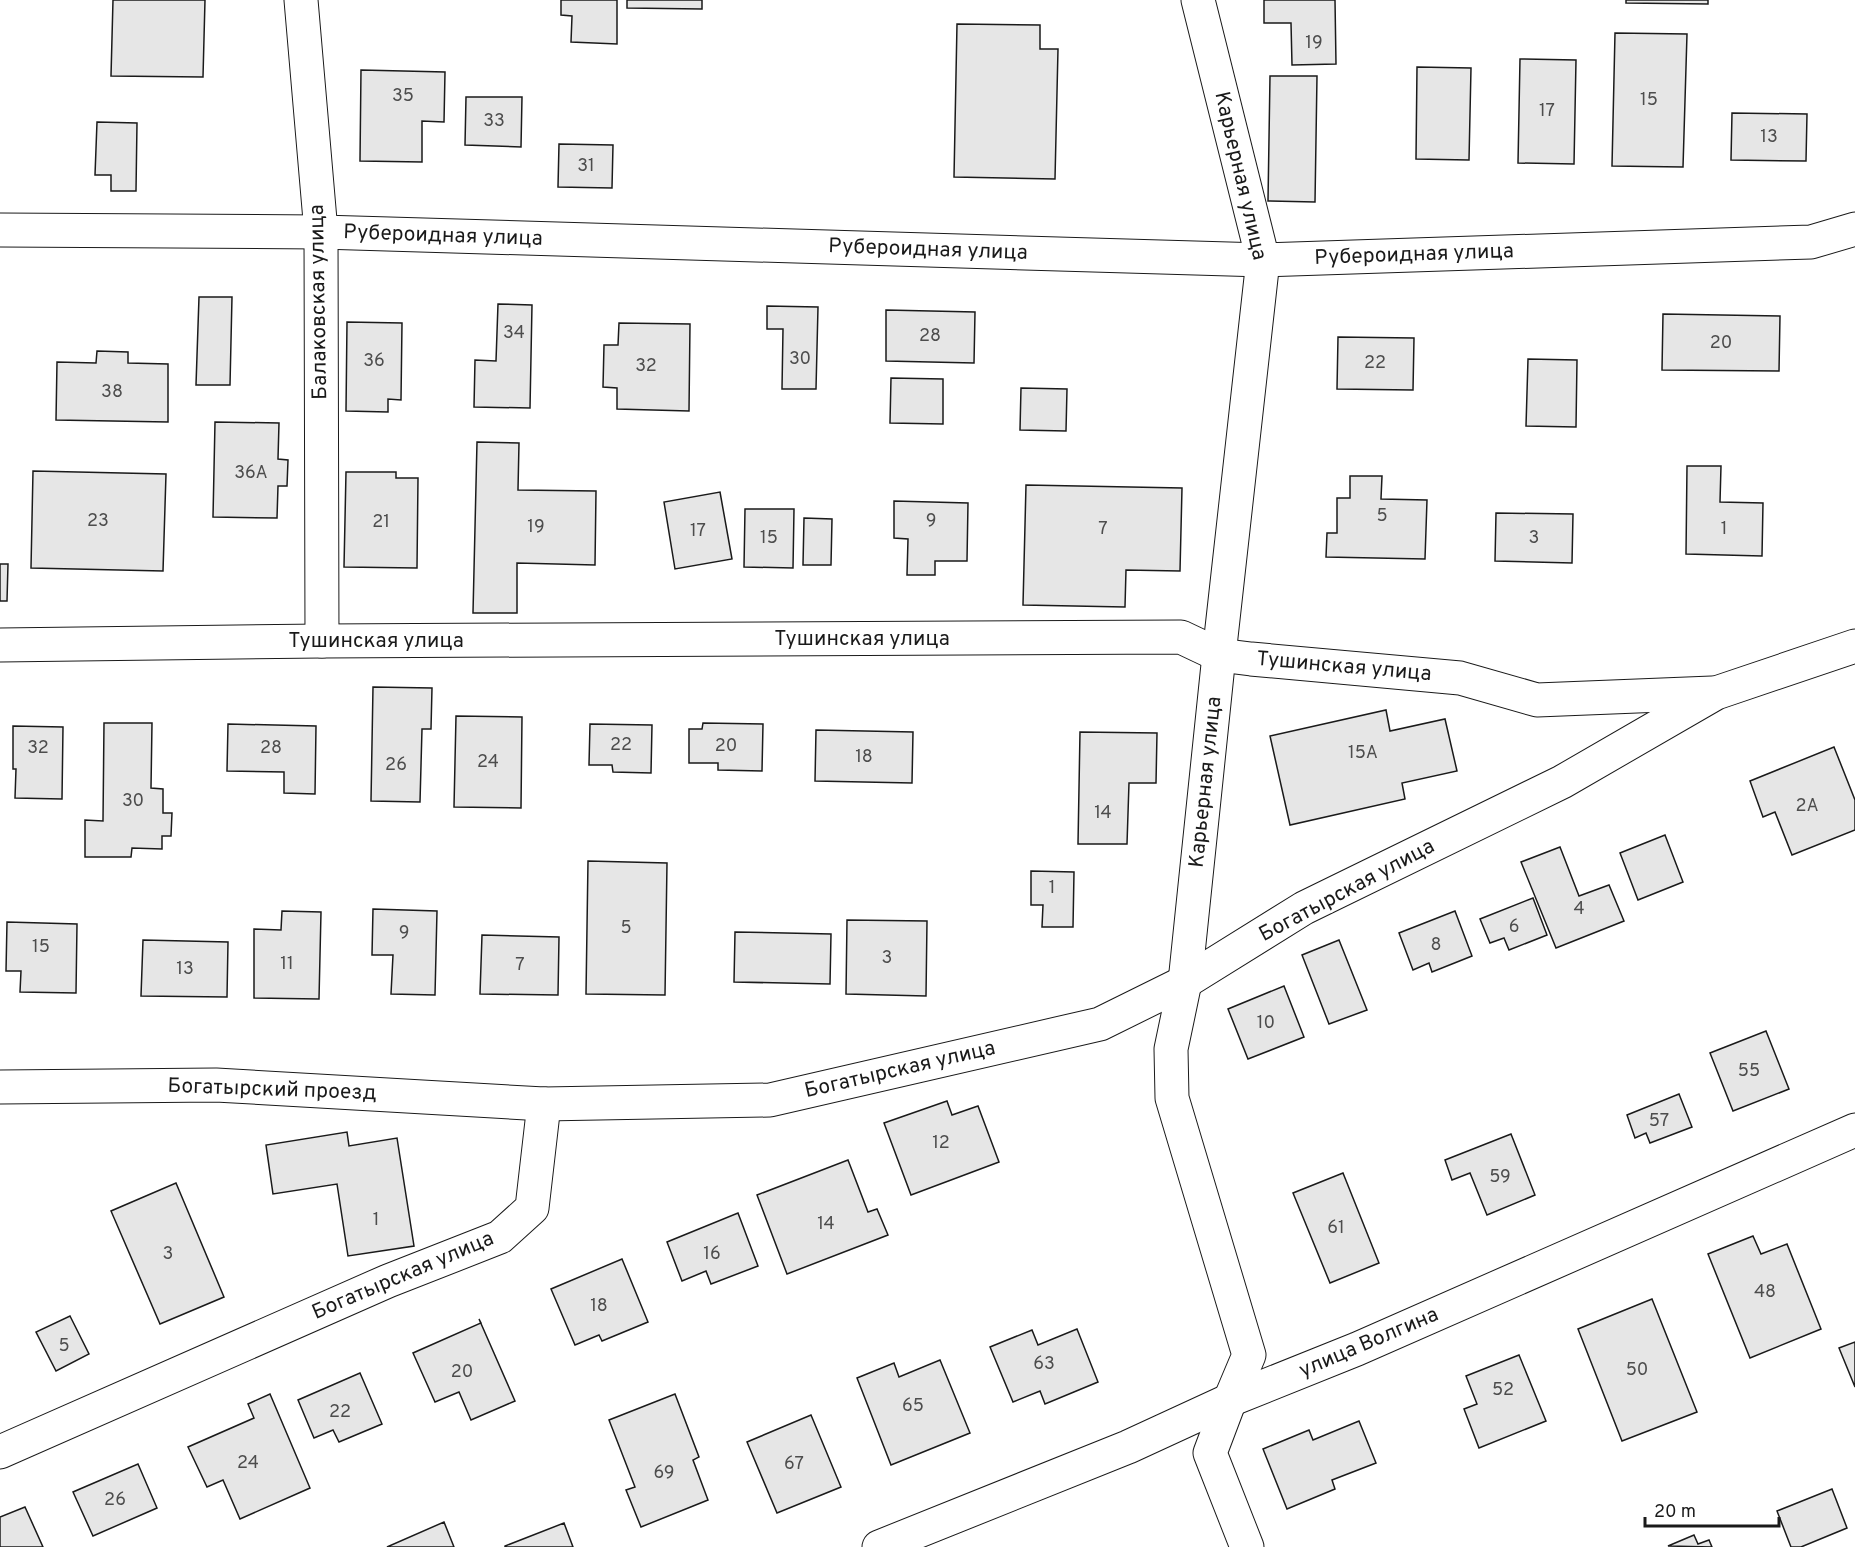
<svg xmlns="http://www.w3.org/2000/svg" width="1855" height="1547" font-family="Overpass,sans-serif">
  <style>
    .building { fill: #e6e6e6; stroke: #1a1a1a; stroke-width: 1.5 }
    .lines { fill: none; stroke-linecap: round; stroke-linejoin: round }
    .street-casing { stroke: #1a1a1a; stroke-width: 35 }
    .street { stroke: #fff; stroke-width: 33 }
    .labels { text-anchor: middle; dominant-baseline: central; stroke-width: 4.5; stroke-linejoin: round; paint-order: stroke }
    .number-label { font-size: 18px; fill: #4d4d4d }
    .street-label { font-size: 21px; fill: #1a1a1a; stroke: #fff }
  </style>
  <rect width="100%" height="100%" fill="#fff"/>
  <!-- building -->
  <g class="building">
    <polygon points="113,0 205,0 203,77 111,76"/>
    <polygon points="561,0 617,0 617,44 571,42 572,16 561,15"/>
    <polygon points="627,0 702,0 702,9 627,8"/>
    <polygon points="1264,0 1335,0 1336,64 1292,65 1291,23 1264,23"/>
    <polygon points="1626,0 1708,0 1708,4 1626,3"/>
    <polygon points="957,24 1040,25 1040,49 1058,49 1055,179 954,177"/>
    <polygon points="1615,33 1687,34 1683,167 1612,166"/>
    <polygon points="1520,59 1576,60 1574,164 1518,163"/>
    <polygon points="1417,67 1471,68 1469,160 1416,159"/>
    <polygon points="361,70 445,72 444,122 422,121 422,162 360,161"/>
    <polygon points="1270,76 1317,76 1315,202 1268,201"/>
    <polygon points="466,97 522,97 521,147 465,145"/>
    <polygon points="1732,113 1807,114 1806,161 1731,160"/>
    <polygon points="97,122 137,123 136,191 111,191 111,175 95,175"/>
    <polygon points="559,144 613,145 612,188 558,187"/>
    <polygon points="199,297 232,297 230,385 196,385"/>
    <polygon points="498,304 532,305 530,408 474,407 475,360 496,361"/>
    <polygon points="767,306 818,307 816,389 782,389 783,329 767,329"/>
    <polygon points="886,310 975,312 974,363 886,361"/>
    <polygon points="1663,314 1780,316 1779,371 1662,370"/>
    <polygon points="347,322 402,323 401,400 388,399 388,412 346,411"/>
    <polygon points="619,323 690,324 689,411 617,409 617,388 603,387 604,345 618,345"/>
    <polygon points="1338,337 1414,338 1413,390 1337,389"/>
    <polygon points="97,351 128,352 128,363 168,364 168,422 56,420 57,362 96,363"/>
    <polygon points="1528,359 1577,360 1576,427 1526,426"/>
    <polygon points="891,378 943,379 943,424 890,423"/>
    <polygon points="1021,388 1067,389 1066,431 1020,430"/>
    <polygon points="215,422 279,423 278,459 288,460 287,486 278,486 277,518 213,517"/>
    <polygon points="477,442 519,443 518,490 596,491 595,565 517,563 517,613 473,613"/>
    <polygon points="1687,466 1721,466 1720,502 1763,503 1762,556 1686,554"/>
    <polygon points="33,471 166,474 163,571 31,568"/>
    <polygon points="346,472 396,472 396,478 418,478 417,568 344,567"/>
    <polygon points="1350,476 1382,476 1381,499 1427,500 1425,559 1326,557 1327,533 1337,533 1337,498 1350,498"/>
    <polygon points="1026,485 1182,488 1180,571 1126,570 1125,607 1023,605"/>
    <polygon points="720,492 732,559 675,569 664,502"/>
    <polygon points="894,501 968,503 967,561 935,561 935,575 907,575 908,539 894,538"/>
    <polygon points="745,509 794,509 793,568 744,567"/>
    <polygon points="1496,513 1573,514 1572,563 1495,561"/>
    <polygon points="804,518 832,519 831,565 803,565"/>
    <polygon points="0,564 8,564 7,601 0,601"/>
    <polygon points="373,687 432,688 431,729 422,729 420,802 371,801"/>
    <polygon points="1386,710 1390,731 1445,719 1457,771 1402,783 1405,799 1290,825 1270,736"/>
    <polygon points="456,716 522,717 521,808 454,807"/>
    <polygon points="104,723 152,723 151,788 163,789 163,813 172,813 171,836 162,836 162,849 132,848 131,857 85,857 85,820 103,821"/>
    <polygon points="703,723 763,724 762,771 718,770 718,763 689,763 689,729 702,729"/>
    <polygon points="228,724 316,726 315,794 284,793 284,772 227,771"/>
    <polygon points="590,724 652,725 651,773 613,772 612,765 589,765"/>
    <polygon points="13,726 63,727 62,799 15,798 16,769 13,769"/>
    <polygon points="816,730 913,732 912,783 815,781"/>
    <polygon points="1080,732 1157,733 1156,783 1129,783 1127,844 1078,844"/>
    <polygon points="1834,747 1855,800 1855,830 1792,855 1775,812 1763,817 1750,781"/>
    <polygon points="1665,835 1683,882 1638,900 1620,853"/>
    <polygon points="1560,847 1579,896 1609,885 1624,921 1556,948 1521,862"/>
    <polygon points="588,861 667,863 665,995 586,994"/>
    <polygon points="1031,871 1074,872 1073,927 1042,927 1043,905 1031,905"/>
    <polygon points="1533,898 1547,935 1509,950 1504,938 1490,943 1480,919"/>
    <polygon points="373,909 437,911 435,995 391,994 393,955 372,955"/>
    <polygon points="282,911 321,912 319,999 254,998 254,929 281,930"/>
    <polygon points="1455,911 1472,956 1432,972 1429,963 1413,970 1399,933"/>
    <polygon points="847,920 927,921 926,996 846,994"/>
    <polygon points="7,922 77,924 76,993 20,992 21,971 6,971"/>
    <polygon points="735,932 831,934 830,984 734,982"/>
    <polygon points="482,935 559,937 558,995 480,994"/>
    <polygon points="143,940 228,942 227,997 141,996"/>
    <polygon points="1339,940 1367,1010 1329,1024 1302,955"/>
    <polygon points="1284,986 1304,1037 1248,1059 1228,1009"/>
    <polygon points="1766,1031 1789,1089 1733,1111 1710,1053"/>
    <polygon points="1679,1094 1692,1127 1650,1143 1646,1133 1635,1138 1627,1115"/>
    <polygon points="947,1101 952,1115 978,1106 999,1162 911,1195 884,1123"/>
    <polygon points="347,1132 349,1146 397,1138 414,1246 348,1256 337,1184 273,1194 266,1145"/>
    <polygon points="1511,1134 1535,1195 1487,1215 1470,1173 1452,1180 1445,1160"/>
    <polygon points="848,1160 868,1212 877,1209 888,1235 787,1274 757,1195"/>
    <polygon points="1343,1173 1379,1263 1330,1283 1293,1193"/>
    <polygon points="176,1183 224,1297 160,1324 111,1211"/>
    <polygon points="738,1213 758,1266 711,1284 706,1271 682,1281 667,1242"/>
    <polygon points="1753,1236 1761,1254 1787,1244 1821,1329 1750,1358 1708,1254"/>
    <polygon points="622,1259 648,1322 602,1341 599,1335 575,1345 551,1289"/>
    <polygon points="1652,1299 1697,1412 1622,1441 1578,1329"/>
    <polygon points="70,1316 89,1354 56,1371 36,1332"/>
    <polygon points="479,1319 515,1401 471,1420 459,1392 435,1402 413,1353 481,1323"/>
    <polygon points="1077,1329 1098,1382 1045,1404 1040,1391 1013,1402 990,1347 1032,1330 1038,1345"/>
    <polygon points="1855,1342 1855,1387 1839,1348"/>
    <polygon points="1519,1355 1546,1421 1479,1448 1464,1409 1477,1404 1466,1376"/>
    <polygon points="940,1360 970,1433 891,1465 857,1378 894,1363 899,1377"/>
    <polygon points="360,1373 382,1424 339,1442 333,1430 314,1438 298,1400"/>
    <polygon points="270,1394 310,1488 240,1519 223,1480 207,1487 188,1447 254,1418 248,1404"/>
    <polygon points="675,1394 699,1457 693,1460 708,1500 641,1527 626,1490 635,1487 609,1420"/>
    <polygon points="811,1415 841,1487 777,1513 747,1442"/>
    <polygon points="1359,1421 1376,1463 1332,1480 1335,1489 1287,1509 1263,1449 1309,1430 1313,1440"/>
    <polygon points="138,1464 157,1508 93,1536 73,1492"/>
    <polygon points="1832,1489 1847,1528 1801,1547 1791,1547 1777,1511"/>
    <polygon points="25,1507 43,1547 0,1547 0,1517"/>
    <polygon points="444,1522 454,1547 387,1547"/>
    <polygon points="564,1523 573,1547 505,1547 505,1546"/>
    <polygon points="1694,1535 1698,1544 1709,1540 1712,1547 1668,1546"/>
  </g>
  <g class="lines">
    <!-- street casing -->
    <g class="street-casing">
      <g id="street">
        <polyline points="301,0 321,232 322,641"/>
        <polyline points="1198,0 1263,260 1219,655 1185,982 1171,1049 1172,1098 1249,1355 1230,1400 1210,1453 1247,1547"/>
        <polyline points="0,230 321,232 1263,260 1811,242 1855,229"/>
        <polyline points="0,645 322,641 1181,637 1219,655 1251,659 1460,678 1537,700 1712,693"/>
        <polyline points="0,1087 216,1085 544,1104 770,1100 1100,1024 1185,982 1304,908 1562,782 1716,693 1855,646"/>
        <polyline points="0,1452 388,1281 500,1237 532,1208 544,1104"/>
        <polyline points="879,1547 1128,1447 1230,1400 1357,1349 1855,1130"/>
      </g>
    </g>
    <!-- street -->
    <use href="#street" class="street"/>
  </g>
  <g class="labels">
    <!-- number labels -->
    <g class="number-label">
      <text x="1314" y="43">19</text>
      <text x="403" y="96">35</text>
      <text x="1649" y="100">15</text>
      <text x="1547" y="111">17</text>
      <text x="494" y="121">33</text>
      <text x="1769" y="137">13</text>
      <text x="586" y="166">31</text>
      <text x="514" y="333">34</text>
      <text x="930" y="336">28</text>
      <text x="1721" y="343">20</text>
      <text x="800" y="359">30</text>
      <text x="374" y="361">36</text>
      <text x="1375" y="363">22</text>
      <text x="646" y="366">32</text>
      <text x="112" y="392">38</text>
      <text x="251" y="473">36А</text>
      <text x="1382" y="516">5</text>
      <text x="98" y="521">23</text>
      <text x="931" y="521">9</text>
      <text x="381" y="522">21</text>
      <text x="536" y="527">19</text>
      <text x="1103" y="529">7</text>
      <text x="1724" y="529">1</text>
      <text x="698" y="531">17</text>
      <text x="769" y="538">15</text>
      <text x="1534" y="538">3</text>
      <text x="621" y="745">22</text>
      <text x="726" y="746">20</text>
      <text x="38" y="748">32</text>
      <text x="271" y="748">28</text>
      <text x="1363" y="753">15А</text>
      <text x="864" y="757">18</text>
      <text x="488" y="762">24</text>
      <text x="396" y="765">26</text>
      <text x="133" y="801">30</text>
      <text x="1807" y="806">2А</text>
      <text x="1103" y="813">14</text>
      <text x="1052" y="888">1</text>
      <text x="1579" y="909">4</text>
      <text x="1514" y="927">6</text>
      <text x="626" y="928">5</text>
      <text x="404" y="933">9</text>
      <text x="1436" y="945">8</text>
      <text x="41" y="947">15</text>
      <text x="887" y="958">3</text>
      <text x="287" y="964">11</text>
      <text x="520" y="965">7</text>
      <text x="185" y="969">13</text>
      <text x="1266" y="1023">10</text>
      <text x="1749" y="1071">55</text>
      <text x="1659" y="1121">57</text>
      <text x="941" y="1143">12</text>
      <text x="1500" y="1177">59</text>
      <text x="376" y="1220">1</text>
      <text x="826" y="1224">14</text>
      <text x="1336" y="1228">61</text>
      <text x="168" y="1254">3</text>
      <text x="712" y="1254">16</text>
      <text x="1765" y="1292">48</text>
      <text x="599" y="1306">18</text>
      <text x="64" y="1346">5</text>
      <text x="1044" y="1364">63</text>
      <text x="1637" y="1370">50</text>
      <text x="462" y="1372">20</text>
      <text x="1503" y="1390">52</text>
      <text x="913" y="1406">65</text>
      <text x="340" y="1412">22</text>
      <text x="248" y="1463">24</text>
      <text x="794" y="1464">67</text>
      <text x="664" y="1473">69</text>
      <text x="115" y="1500">26</text>
    </g>
    <!-- street labels -->
    <g class="street-label">
      <text transform="translate(1240 176) rotate(77)">Карьерная улица</text>
      <text transform="translate(443 236) rotate(2)">Рубероидная улица</text>
      <text transform="translate(928 250) rotate(2)">Рубероидная улица</text>
      <text transform="translate(1414 255) rotate(-2)">Рубероидная улица</text>
      <text transform="translate(319 302) rotate(-91)">Балаковская улица</text>
      <text x="862" y="639">Тушинская улица</text>
      <text x="376" y="641">Тушинская улица</text>
      <text transform="translate(1344 667) rotate(5)">Тушинская улица</text>
      <text transform="translate(1206 782) rotate(-84)">Карьерная улица</text>
      <text transform="translate(1347 891) rotate(-28)">Богатырская улица</text>
      <text transform="translate(900 1070) rotate(-13)">Богатырская улица</text>
      <text transform="translate(272 1090) rotate(2)">Богатырский проезд</text>
      <text transform="translate(403 1276) rotate(-23)">Богатырская улица</text>
      <text transform="translate(1369 1343) rotate(-23)">улица Волгина</text>
    </g>
  </g>
  <!-- scale -->
  <path d="M1645 1517v9h134v-9" fill="none" stroke="#1a1a1a" stroke-width="3"/>
  <text x="1654" y="1517" font-size="18" fill="#1a1a1a" stroke="#ffffff" stroke-width="4.5" paint-order="stroke">20 m</text>
</svg>
